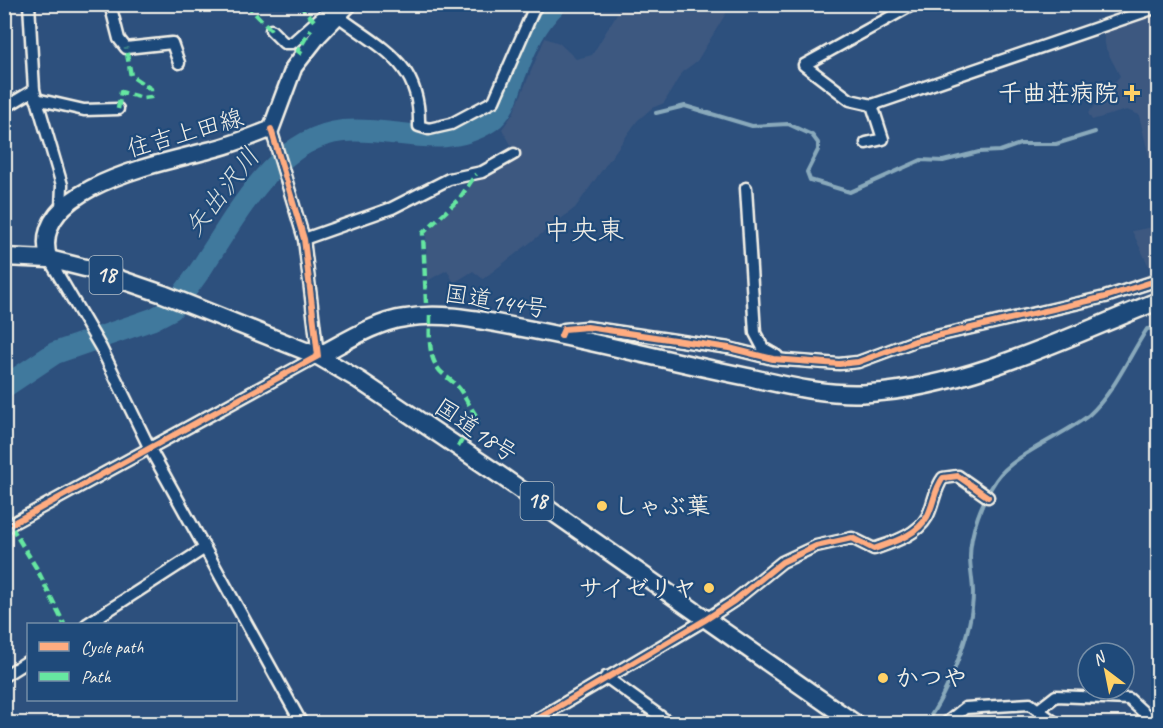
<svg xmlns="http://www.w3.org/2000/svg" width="1163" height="728" font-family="Caveat,'Klee One',sans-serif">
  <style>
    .built { fill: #3d5880 }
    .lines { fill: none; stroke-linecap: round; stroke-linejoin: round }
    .stream { stroke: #89a9bb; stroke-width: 4 }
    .river { stroke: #41799d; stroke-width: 22 }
    .minor-casing { stroke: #f4f1e8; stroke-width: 15 }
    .secondary-casing { stroke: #f4f1e8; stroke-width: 20 }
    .trunk-casing { stroke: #f4f1e8; stroke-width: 21 }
    .minor { stroke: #1f4a7a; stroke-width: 10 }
    .secondary { stroke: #1f4a7a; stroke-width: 15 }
    .trunk { stroke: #1f4a7a; stroke-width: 16 }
    .quiet { stroke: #66e7a1; stroke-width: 4.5; stroke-dasharray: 9 4.5; stroke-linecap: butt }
    .cycleway-casing { stroke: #1f4a7a; stroke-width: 10 }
    .cycleway { stroke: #ffac80; stroke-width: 6 }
    .poi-dot { fill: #ffd166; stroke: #1f4a7a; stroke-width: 2 }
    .labels { text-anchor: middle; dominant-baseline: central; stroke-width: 4.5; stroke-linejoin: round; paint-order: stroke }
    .shield { fill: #1f4a7a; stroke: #b4bfc7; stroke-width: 1.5 }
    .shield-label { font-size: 22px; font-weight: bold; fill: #f4f1e8 }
    .poi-label { font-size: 24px; font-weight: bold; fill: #f4f1e8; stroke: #1f4a7a; text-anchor: end }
    .street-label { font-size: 24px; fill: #f4f1e8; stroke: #1f4a7a }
    .water-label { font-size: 26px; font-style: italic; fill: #d9dfdd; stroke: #1f4a7a }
    .quarter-label { font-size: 27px; fill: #f4f1e8; stroke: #1f4a7a }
  </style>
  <rect width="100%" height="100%" fill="#2d507d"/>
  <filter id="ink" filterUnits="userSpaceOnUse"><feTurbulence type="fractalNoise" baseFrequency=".0167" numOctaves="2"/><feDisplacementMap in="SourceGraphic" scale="12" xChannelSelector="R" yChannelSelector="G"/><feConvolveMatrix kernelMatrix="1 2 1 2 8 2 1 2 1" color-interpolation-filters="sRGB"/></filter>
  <g filter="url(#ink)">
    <!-- built -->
    <g class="built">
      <polygon points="622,5 731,5 697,61 682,72 664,103 652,108 637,121 575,208 483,279 473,271 454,283 447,270 427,281 426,233 461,199 477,177 517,155 502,129 513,114 545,38 559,43 576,59 592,55"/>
      <polygon points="1158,12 1158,194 1139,115 1127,110 1092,120 1088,113 1120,76 1106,49 1103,31"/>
      <polygon points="1158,226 1158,273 1153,275 1132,231"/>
    </g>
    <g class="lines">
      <!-- stream -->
      <g class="stream">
        <polyline points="656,113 685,106 752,126 788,124 812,135 818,143 818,150 807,172 810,180 850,192 921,160 943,161 979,152 1000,151 1020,144 1056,144 1095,132"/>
        <path d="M925,724C948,693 973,631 973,593C973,581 970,569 970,557C970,532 982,501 996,480C1013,454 1065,435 1089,415C1115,391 1128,358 1147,329L1158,328"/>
      </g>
      <!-- river -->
      <path class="river" d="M4,387L55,353L153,319L172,309C183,293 196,278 206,261C239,211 277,138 343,131C394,126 444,152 490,121C505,111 509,91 515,74C525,49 535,23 556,4"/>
      <!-- minor casing -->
      <g class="minor-casing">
        <g id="minor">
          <polyline points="29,4 34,90 62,185 61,209"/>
          <polyline points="110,4 119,39 126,48 172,43 179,63"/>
          <polyline points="914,4 804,65 850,100 872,105 1158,7"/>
          <path d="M338,16C382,49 421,63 419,126L429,129L451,124L494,101L533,11L538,4"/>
          <polyline points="271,30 284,43 292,43 336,4"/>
          <polyline points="36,99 84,110 118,109"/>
          <polyline points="4,108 34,90"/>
          <polyline points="866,143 883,139 872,105"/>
          <polyline points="746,188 755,333 763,348 777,356"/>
          <polyline points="304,239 392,208 449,179 482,172 514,154"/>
          <polyline points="49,259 101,348 150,449 302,724"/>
          <polyline points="561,336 564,329 587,327 729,348 773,359 839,364 858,362 915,341 1105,297 1158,280"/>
          <polyline points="4,528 318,356 304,239 271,129"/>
          <polyline points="87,624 205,548"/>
          <polyline points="4,676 28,661"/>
          <polyline points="606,677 671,724"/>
          <polyline points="1038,710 1056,696 1129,699 1156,724"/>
          <path d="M529,724L705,620L734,601L782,562L816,546L852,538L874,549C893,542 916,536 927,517C934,504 934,490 943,478L958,476L988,497"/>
          <polyline points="945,724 965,708 1030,704 1057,724"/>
        </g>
      </g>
      <!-- secondary casing -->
      <g class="secondary-casing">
        <path id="secondary" d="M49,259C26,187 163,163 210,150C231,145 251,137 271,129L294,67L319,35L349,4"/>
      </g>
      <!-- trunk casing -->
      <g class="trunk-casing">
        <g id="trunk">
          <polyline points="4,257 49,259 93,270 163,294 318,356 359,380 504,478 856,724"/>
          <path d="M318,356C345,342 375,322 405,318C444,311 483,321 522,328C598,342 672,362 748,377C788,386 828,396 870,393C967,387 1068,337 1158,301"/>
        </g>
      </g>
      <!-- minor -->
      <use href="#minor" class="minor"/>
      <!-- secondary -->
      <use href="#secondary" class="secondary"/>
      <!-- trunk -->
      <use href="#trunk" class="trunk"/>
      <!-- quiet -->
      <g class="quiet">
        <polyline points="246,4 271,30"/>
        <polyline points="299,4 315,22"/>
        <polyline points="302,54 298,51 311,29"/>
        <polyline points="118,109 121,92 143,98 151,97 151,89 131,76 126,48"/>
        <polyline points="426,303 423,233 460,198 476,174"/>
        <path d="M430,315C430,334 427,356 440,371C447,378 456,383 461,391C467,401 472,410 479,420L468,429L458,447"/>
        <polyline points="4,515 37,569 64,624"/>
      </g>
      <!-- cycleway casing -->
      <g class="cycleway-casing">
        <g id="cycleway">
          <polyline points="561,336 564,329 587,327 729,348 773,359 839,364 858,362 915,341 1105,297 1158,280"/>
          <polyline points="4,528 318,356 304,239 271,129"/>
          <path d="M529,724L705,620L734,601L782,562L816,546L852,538L874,549C893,542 916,536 927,517C934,504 934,490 943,478L958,476L988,497"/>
        </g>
      </g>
      <!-- cycleway -->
      <use href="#cycleway" class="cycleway"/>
    </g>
  </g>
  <!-- markers -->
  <g class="poi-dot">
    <path d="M1129 84h6v6h6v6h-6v6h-6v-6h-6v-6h6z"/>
    <circle cx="602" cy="506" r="6"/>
    <circle cx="709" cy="588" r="6"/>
    <circle cx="883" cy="678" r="6"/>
  </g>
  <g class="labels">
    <!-- shield labels -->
    <g class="shield">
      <rect x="89.5" y="256" width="33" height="38" rx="4.5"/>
      <rect x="520.5" y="482" width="33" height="38" rx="4.5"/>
    </g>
    <g class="shield-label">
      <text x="106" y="275">18</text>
      <text x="537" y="501">18</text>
    </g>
    <!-- poi labels -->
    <g class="poi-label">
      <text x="1118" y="93">千曲荘病院</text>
      <text x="614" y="506" text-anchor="start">しゃぶ葉</text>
      <text x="697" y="588">サイゼリヤ</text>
      <text x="895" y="678" text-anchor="start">かつや</text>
    </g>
    <!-- street labels -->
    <g class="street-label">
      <text transform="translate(185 133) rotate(-16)">住吉上田線</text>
      <text transform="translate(496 301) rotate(9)">国道144号</text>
      <text transform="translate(476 430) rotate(34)">国道18号</text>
    </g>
    <!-- water labels -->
    <g class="water-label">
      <text transform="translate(222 192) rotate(-52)">矢出沢川</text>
    </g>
    <!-- quarter labels -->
    <g class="quarter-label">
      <text x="584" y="230">中央東</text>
    </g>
  </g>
  <!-- margin -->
  <rect width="1163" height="728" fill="none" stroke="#1f4a7a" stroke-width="24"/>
  <rect x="12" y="12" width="1139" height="704" fill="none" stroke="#f4f1e8" stroke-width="2" filter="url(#ink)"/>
  <!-- legend -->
  <rect x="27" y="623" width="210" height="78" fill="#1f4a7a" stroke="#748da6" stroke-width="1.5"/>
  <rect x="39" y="642" width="30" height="9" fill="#ffac80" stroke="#748da6" stroke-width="1.5"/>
  <text x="81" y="653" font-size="18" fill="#f4f1e8">Cycle path</text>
  <rect x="39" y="672" width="30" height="9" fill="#66e7a1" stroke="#748da6" stroke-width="1.5"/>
  <text x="81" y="683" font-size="18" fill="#f4f1e8">Path</text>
  <!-- north arrow -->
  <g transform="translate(1106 671) rotate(328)"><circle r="28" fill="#1f4a7a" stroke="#748da6" stroke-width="1.5"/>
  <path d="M0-4.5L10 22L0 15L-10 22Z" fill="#ffd166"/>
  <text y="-9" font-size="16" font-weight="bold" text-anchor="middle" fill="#f4f1e8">N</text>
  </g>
</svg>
